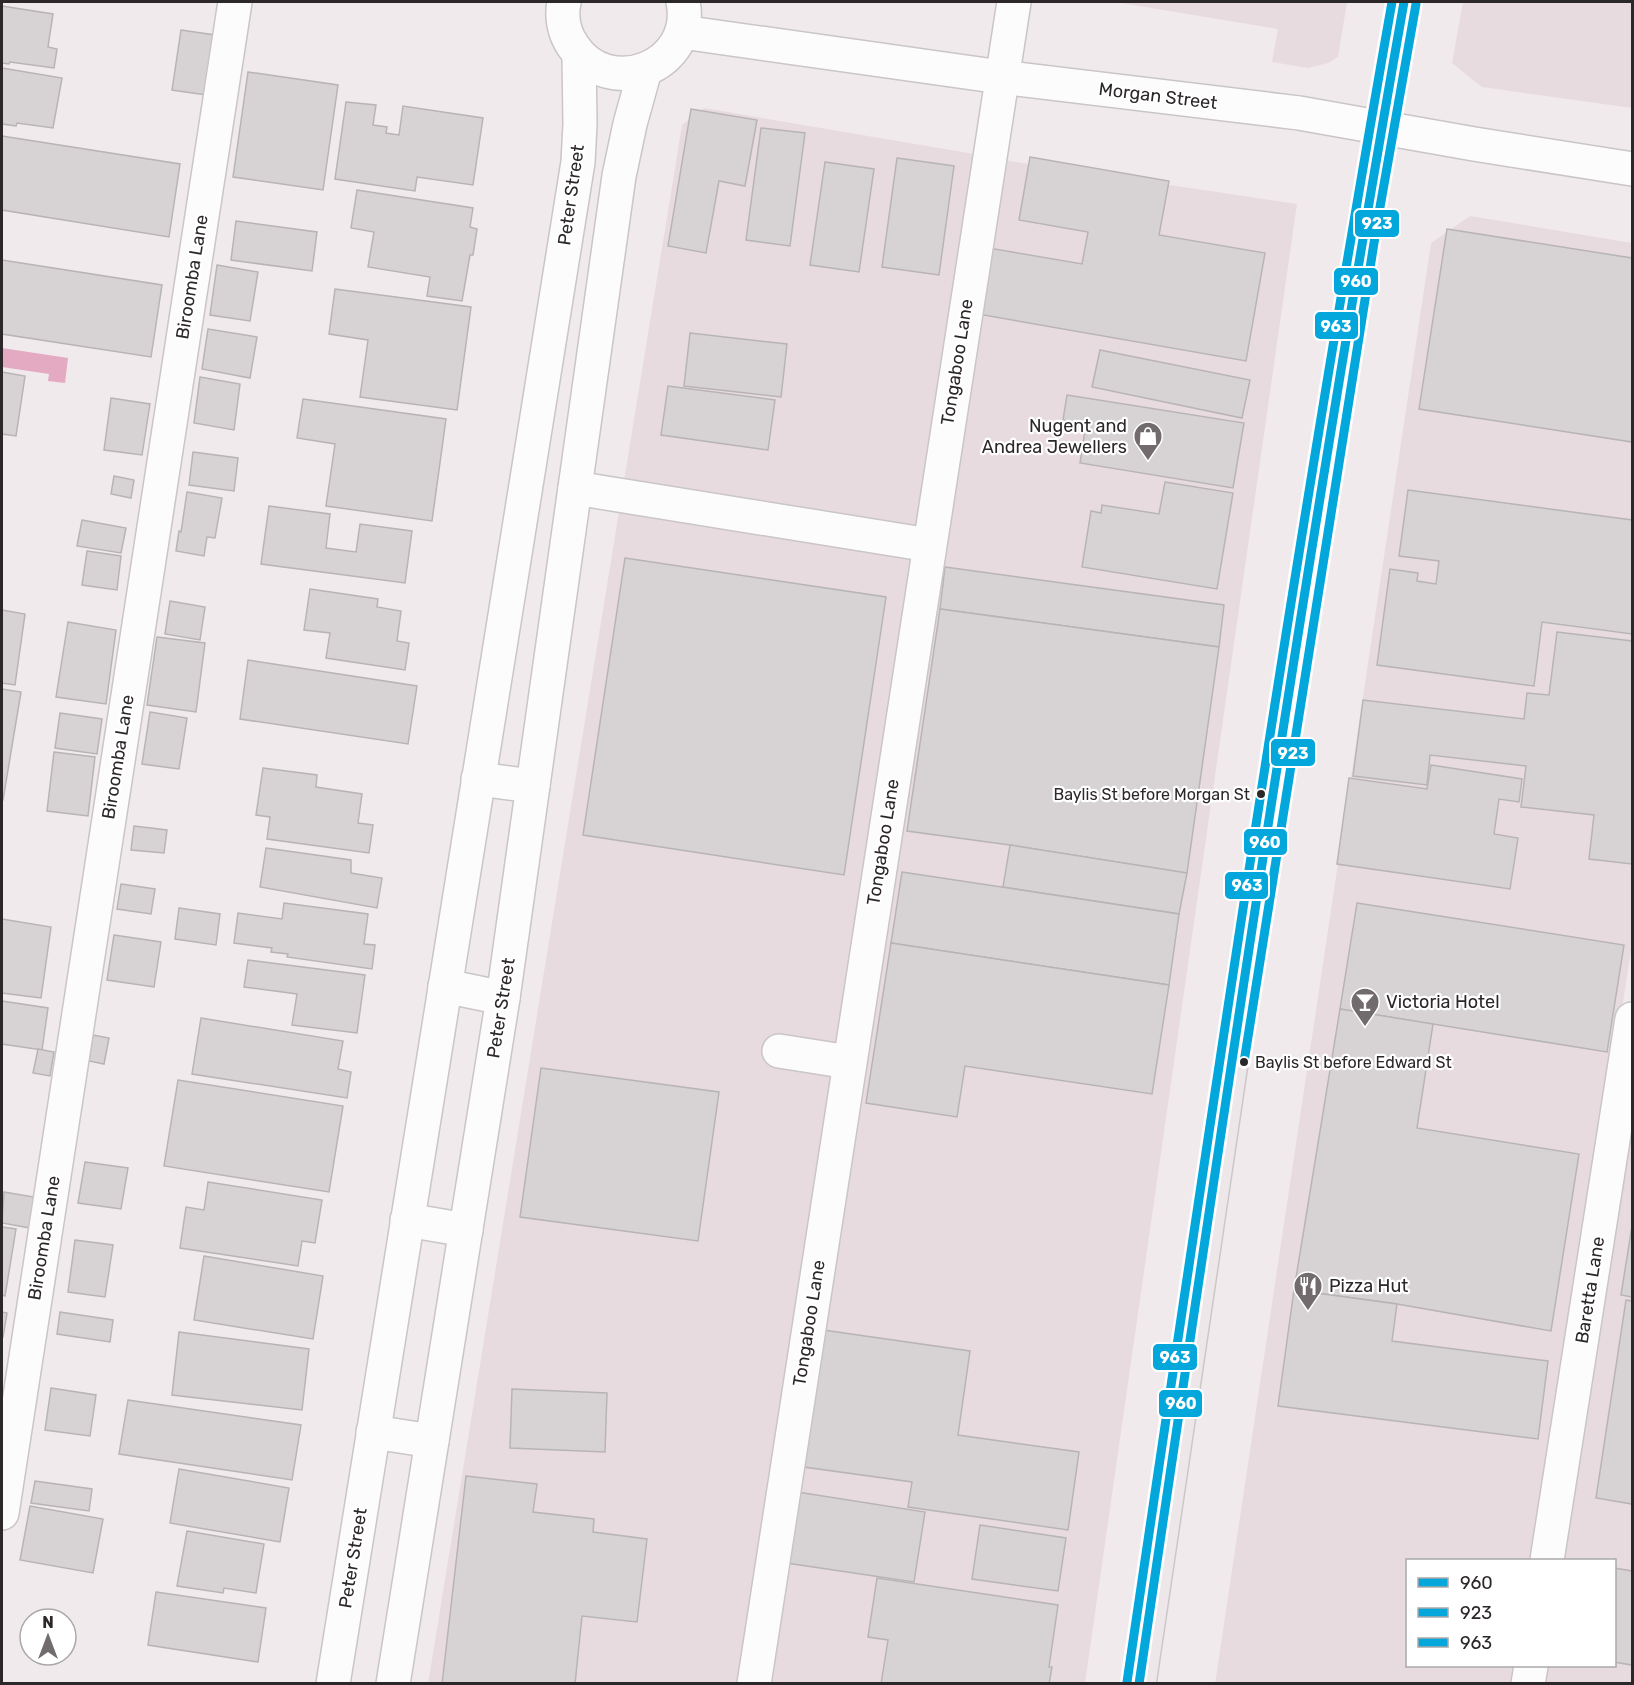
<svg xmlns="http://www.w3.org/2000/svg" width="1634" height="1685" font-family="Rubik,sans-serif">
  <style>
    .built { fill: #e8dbe0 }
    .water { fill: #e3aac2 }
    .building { fill: #d7d3d4; stroke: #b8b4b6; stroke-width: 1.5 }
    .lines { fill: none; stroke-linecap: round; stroke-linejoin: round }
    .minor-casing { stroke: #cac5c7; stroke-width: 36 }
    .major-casing { stroke: #cbc8c9; stroke-width: 36 }
    .minor { stroke: #fdfcfc; stroke-width: 33 }
    .major { stroke: #ede7e9; stroke-width: 33 }
    .bus-1-casing { stroke: #fff; stroke-width: 14 }
    .bus-2-casing { stroke: #fff; stroke-width: 14 }
    .bus-3-casing { stroke: #fff; stroke-width: 14 }
    .bus-1 { stroke: #04a7db; stroke-width: 9 }
    .bus-2 { stroke: #04a7db; stroke-width: 9 }
    .bus-3 { stroke: #04a7db; stroke-width: 9 }
    .bus-dot { fill: #2c2729; stroke: #fff; stroke-width: 2 }
    .labels { text-anchor: middle; dominant-baseline: central; stroke-width: 4.5; stroke-linejoin: round; paint-order: stroke }
    .bus-label { font-size: 16px; fill: #2c2729; stroke: #fff; text-anchor: end }
    .street-label { font-size: 18px; fill: #2c2729; stroke: #fff }
    .poi-label { font-size: 18px; fill: #2c2729; stroke: #fff; text-anchor: start }
    .line-badge { stroke: #fff; stroke-width: 2 }
    .badge-label { font-size: 16px; text-anchor: middle; font-weight: bold; fill: #fff }
  </style>
  <rect width="100%" height="100%" fill="#f0eaec"/>
  <!-- built -->
  <g class="built">
    <polygon points="1115,2 1347,2 1338,57 1328,63 1308,68 1272,62 1278,29"/>
    <polygon points="1463,2 1632,2 1632,108 1482,87 1452,63"/>
    <polygon points="704,108 974,154 738,1683 428,1684 682,125"/>
    <polygon points="1003,160 1297,204 1085,1683 768,1684"/>
    <polygon points="1470,216 1632,243 1632,944 1537,1560 1408,1560 1408,1666 1520,1666 1517,1683 1215,1684 1431,243"/>
    <polygon points="1632,1127 1632,1683 1543,1684 1546,1666 1614,1666 1614,1560 1563,1560"/>
  </g>
  <!-- water -->
  <polygon class="water" points="2,348 68,358 65,383 48,381 49,374 2,367"/>
  <!-- building -->
  <g class="building">
    <polygon points="2,6 53,14 48,47 57,49 54,68 10,62 9,64 2,63"/>
    <polygon points="181,30 215,35 206,95 172,90"/>
    <polygon points="2,68 62,78 53,128 17,123 16,126 2,124"/>
    <polygon points="248,72 338,85 323,190 233,177"/>
    <polygon points="346,102 376,105 373,125 387,127 386,133 399,135 403,106 483,118 473,185 417,177 415,191 335,179"/>
    <polygon points="691,109 757,120 745,186 719,181 706,253 668,246"/>
    <polygon points="761,128 805,133 790,246 746,240"/>
    <polygon points="2,136 180,164 169,237 2,210"/>
    <polygon points="1030,157 1169,181 1159,235 1265,253 1246,361 972,313 983,247 1082,264 1088,232 1019,220"/>
    <polygon points="897,158 954,166 939,275 882,267"/>
    <polygon points="825,162 874,169 859,272 810,265"/>
    <polygon points="357,190 473,208 470,227 477,229 473,255 470,255 462,301 427,296 430,277 368,267 374,232 351,228"/>
    <polygon points="236,221 317,232 312,271 231,260"/>
    <polygon points="1447,229 1632,258 1632,442 1419,409"/>
    <polygon points="2,260 162,285 151,357 2,334"/>
    <polygon points="217,265 258,272 250,321 210,315"/>
    <polygon points="335,289 471,307 457,410 360,397 368,340 329,334"/>
    <polygon points="208,329 257,337 250,378 202,369"/>
    <polygon points="690,333 787,344 781,397 684,386"/>
    <polygon points="1100,350 1250,380 1242,418 1092,387"/>
    <polygon points="2,372 25,376 16,436 2,434"/>
    <polygon points="200,377 240,384 234,430 194,423"/>
    <polygon points="668,386 775,400 768,450 661,435"/>
    <polygon points="1067,395 1244,423 1233,488 1080,463 1086,424 1063,420"/>
    <polygon points="111,398 150,404 142,455 104,450"/>
    <polygon points="303,399 446,419 432,521 326,506 335,444 297,438"/>
    <polygon points="193,452 238,458 234,491 189,485"/>
    <polygon points="114,476 134,480 131,498 111,494"/>
    <polygon points="1165,482 1233,493 1217,589 1082,567 1091,511 1101,513 1102,505 1159,514"/>
    <polygon points="1408,490 1632,520 1632,634 1542,622 1534,686 1377,665 1390,569 1418,573 1417,581 1436,584 1439,561 1399,556"/>
    <polygon points="187,492 222,498 215,538 207,537 204,556 176,551 179,531 181,532"/>
    <polygon points="269,506 330,514 326,548 356,552 360,524 412,531 405,583 261,564"/>
    <polygon points="82,520 126,528 121,553 77,546"/>
    <polygon points="87,551 121,556 117,590 82,585"/>
    <polygon points="625,558 886,597 844,875 583,835"/>
    <polygon points="945,567 1224,605 1219,647 940,609"/>
    <polygon points="310,589 378,599 377,607 401,611 397,641 409,643 405,670 326,658 330,633 304,630"/>
    <polygon points="170,601 205,607 200,640 165,634"/>
    <polygon points="940,609 1219,647 1187,873 1010,845 907,831"/>
    <polygon points="2,610 25,614 15,685 2,683"/>
    <polygon points="68,622 116,630 106,704 56,697"/>
    <polygon points="1557,632 1632,641 1632,864 1589,859 1594,815 1521,807 1526,766 1430,755 1427,785 1353,776 1363,700 1524,719 1527,693 1549,695"/>
    <polygon points="157,637 205,643 196,712 147,705"/>
    <polygon points="248,660 417,686 408,744 240,719"/>
    <polygon points="2,689 21,692 3,800 2,800"/>
    <polygon points="150,712 187,718 179,769 142,764"/>
    <polygon points="60,713 102,719 97,754 55,748"/>
    <polygon points="54,752 95,757 88,816 47,811"/>
    <polygon points="1431,765 1522,779 1519,802 1499,799 1494,834 1518,838 1510,889 1337,864 1349,778 1427,789"/>
    <polygon points="263,768 317,775 316,787 362,794 358,823 373,825 369,853 267,839 270,817 256,815"/>
    <polygon points="134,826 167,830 164,853 131,850"/>
    <polygon points="1010,845 1187,873 1179,914 1003,887"/>
    <polygon points="266,848 351,860 351,873 382,878 377,908 260,887"/>
    <polygon points="902,872 1179,914 1169,985 891,943"/>
    <polygon points="121,884 155,889 151,914 117,909"/>
    <polygon points="284,903 368,914 364,944 375,945 372,969 287,957 288,954 271,952 272,948 234,943 238,913 282,919"/>
    <polygon points="1357,903 1624,945 1607,1052 1340,1009"/>
    <polygon points="179,908 220,914 216,945 175,939"/>
    <polygon points="2,919 51,927 41,998 2,993"/>
    <polygon points="114,935 161,942 154,987 107,980"/>
    <polygon points="891,943 1169,985 1152,1094 965,1066 957,1117 866,1103"/>
    <polygon points="248,960 365,975 357,1033 292,1025 297,994 244,987"/>
    <polygon points="2,1001 48,1008 42,1050 2,1044"/>
    <polygon points="1340,1009 1433,1024 1417,1128 1579,1154 1551,1331 1397,1304 1294,1290"/>
    <polygon points="201,1018 343,1041 338,1069 351,1072 347,1098 192,1074"/>
    <polygon points="93,1035 109,1038 104,1064 89,1061"/>
    <polygon points="38,1049 54,1052 50,1076 33,1073"/>
    <polygon points="541,1068 719,1092 698,1241 520,1217"/>
    <polygon points="178,1080 343,1106 329,1192 164,1166"/>
    <polygon points="85,1162 128,1168 121,1209 78,1203"/>
    <polygon points="208,1182 322,1200 315,1243 302,1241 298,1266 180,1248 186,1207 204,1210"/>
    <polygon points="4,1192 34,1197 30,1228 2,1223"/>
    <polygon points="1632,1226 1632,1297 1621,1295"/>
    <polygon points="2,1227 16,1229 5,1296 2,1295"/>
    <polygon points="75,1240 113,1245 105,1297 68,1292"/>
    <polygon points="204,1256 323,1276 313,1339 194,1320"/>
    <polygon points="1294,1290 1397,1304 1392,1341 1548,1361 1538,1439 1278,1406"/>
    <polygon points="1626,1300 1632,1301 1632,1504 1596,1498"/>
    <polygon points="2,1312 7,1313 3,1337 2,1337"/>
    <polygon points="60,1312 113,1320 110,1342 57,1334"/>
    <polygon points="823,1330 970,1351 958,1435 1079,1452 1068,1530 908,1507 912,1482 804,1467"/>
    <polygon points="179,1332 309,1349 302,1410 172,1395"/>
    <polygon points="51,1388 96,1395 90,1436 45,1430"/>
    <polygon points="512,1389 607,1393 605,1452 510,1448"/>
    <polygon points="128,1400 301,1425 292,1480 119,1454"/>
    <polygon points="179,1469 289,1488 280,1542 170,1523"/>
    <polygon points="466,1476 537,1484 533,1512 594,1519 593,1532 647,1539 637,1622 582,1616 575,1684 442,1684"/>
    <polygon points="35,1481 92,1489 89,1511 31,1503"/>
    <polygon points="791,1491 925,1512 914,1582 780,1562"/>
    <polygon points="30,1506 103,1519 93,1573 20,1560"/>
    <polygon points="980,1525 1066,1538 1058,1591 972,1579"/>
    <polygon points="187,1531 264,1544 256,1593 224,1588 223,1593 177,1586"/>
    <polygon points="1614,1568 1632,1571 1632,1665 1614,1662"/>
    <polygon points="877,1578 1058,1605 1049,1667 1052,1667 1049,1684 881,1684 888,1640 868,1637"/>
    <polygon points="156,1592 266,1608 258,1662 148,1645"/>
  </g>
  <g class="lines">
    <!-- minor casing -->
    <g class="minor-casing">
      <g id="minor">
        <path d="M564,2C561,17 564,33 573,46C609,101 696,66 683,2"/>
        <polyline points="682,32 1001,77 1299,113 1474,144 1632,169"/>
        <polyline points="575,488 929,545"/>
        <polyline points="478,779 533,786"/>
        <polyline points="445,986 503,998"/>
        <polyline points="779,1051 849,1062"/>
        <polyline points="407,1220 466,1230"/>
        <polyline points="373,1432 432,1441"/>
        <polyline points="2,1513 235,2"/>
        <polyline points="1547,1560 1632,1019"/>
        <polyline points="333,1684 578,162 580,124 579,55"/>
        <polyline points="393,1684 503,998 619,176 630,124 645,70"/>
        <polyline points="754,1684 1014,2"/>
        <polyline points="1528,1684 1531,1666"/>
      </g>
    </g>
    <!-- major casing -->
    <g class="major-casing">
      <polyline id="major" points="1139,1684 1247,955 1365,222 1404,2"/>
    </g>
    <!-- minor -->
    <use href="#minor" class="minor"/>
    <!-- major -->
    <use href="#major" class="major"/>
    <!-- bus-1 casing -->
    <g class="bus-1-casing">
      <path id="bus-1" d="M1139,1684C1222,1122 1305,561 1404,2"/>
    </g>
    <!-- bus-2 casing -->
    <g class="bus-2-casing">
      <polyline id="bus-2" points="1244,1062 1377,224 1416,4"/>
    </g>
    <!-- bus-3 casing -->
    <g class="bus-3-casing">
      <path id="bus-3" d="M1127,1682C1210,1121 1293,560 1392,2"/>
    </g>
    <!-- bus-1 -->
    <use href="#bus-1" class="bus-1"/>
    <!-- bus-2 -->
    <use href="#bus-2" class="bus-2"/>
    <!-- bus-3 -->
    <use href="#bus-3" class="bus-3"/>
  </g>
  <!-- icons -->
  <defs>
    <g id="shop-pin" transform="scale(1.5)"><path d="M0 17L-7.5 6A9.5 9.5 0 1 1 7.5 6Z" fill="#716b6d" stroke="#fff"/><path d="M-5-2.5h2.3a2.7 3.5 0 0 1 5.4 0H5L5.5 6h-11ZM-1.5-2.5h3a1.5 2.3 0 0 0-3 0Z" fill="#fff"/></g>
    <g id="bar-pin" transform="scale(1.5)"><path d="M0 17L-7.5 6A9.5 9.5 0 1 1 7.5 6Z" fill="#716b6d" stroke="#fff"/><path d="M-6-5H6L.8 .8V4.5H3.5V6h-7V4.5H-.8V.8Z" fill="#fff"/></g>
    <g id="restaurant-pin" transform="scale(1.5)"><path d="M0 17L-7.5 6A9.5 9.5 0 1 1 7.5 6Z" fill="#716b6d" stroke="#fff"/><path d="M-5-6h1v4h1v-4h1v4h1v-4h1v5L-1.5 .5V6h-2V.5L-5-1ZM5-6V6H3V1.5H1.5Q1.5-4 5-6Z" fill="#fff"/></g>
  </defs>
  <g fill-rule="evenodd">
    <use href="#shop-pin" x="1148" y="436"/>
    <use href="#bar-pin" x="1365" y="1002"/>
    <use href="#restaurant-pin" x="1308" y="1286"/>
  </g>
  <!-- markers -->
  <g class="bus-dot">
    <circle cx="1261" cy="794" r="5"/>
    <circle cx="1244" cy="1062" r="5"/>
  </g>
  <g class="labels">
    <!-- bus labels -->
    <g class="bus-label">
      <text x="1250" y="794">Baylis St before Morgan St</text>
      <text x="1255" y="1062" text-anchor="start">Baylis St before Edward St</text>
    </g>
    <!-- street labels -->
    <g class="street-label">
      <text transform="translate(1158 96) rotate(7)">Morgan Street</text>
      <text transform="translate(571 195) rotate(-82)">Peter Street</text>
      <text transform="translate(192 277) rotate(-81)">Biroomba Lane</text>
      <text transform="translate(957 362) rotate(-81)">Tongaboo Lane</text>
      <text transform="translate(118 757) rotate(-81)">Biroomba Lane</text>
      <text transform="translate(883 842) rotate(-81)">Tongaboo Lane</text>
      <text transform="translate(501 1008) rotate(-81)">Peter Street</text>
      <text transform="translate(44 1238) rotate(-81)">Biroomba Lane</text>
      <text transform="translate(1590 1290) rotate(-81)">Baretta Lane</text>
      <text transform="translate(809 1323) rotate(-81)">Tongaboo Lane</text>
      <text transform="translate(353 1558) rotate(-81)">Peter Street</text>
    </g>
    <!-- poi labels -->
    <g class="poi-label">
      <text x="1127" y="426" text-anchor="end">Nugent and<tspan x="1127" dy="21">Andrea Jewellers</tspan></text>
      <text x="1386" y="1002">Victoria Hotel</text>
      <text x="1329" y="1286">Pizza Hut</text>
    </g>
  </g>
  <g class="line-badge">
    <rect x="1354" y="209" width="46" height="29" rx="6" fill="#04a7db"/>
    <rect x="1333" y="267" width="46" height="29" rx="6" fill="#04a7db"/>
    <rect x="1314" y="311" width="45" height="29" rx="6" fill="#04a7db"/>
    <rect x="1270" y="738" width="46" height="29" rx="6" fill="#04a7db"/>
    <rect x="1243" y="828" width="45" height="28" rx="6" fill="#04a7db"/>
    <rect x="1224" y="871" width="45" height="29" rx="6" fill="#04a7db"/>
    <rect x="1152" y="1343" width="46" height="28" rx="6" fill="#04a7db"/>
    <rect x="1158" y="1389" width="45" height="29" rx="6" fill="#04a7db"/>
  </g>
  <g class="badge-label">
    <text x="1377" y="229">923</text>
    <text x="1356" y="287">960</text>
    <text x="1336" y="332">963</text>
    <text x="1293" y="759">923</text>
    <text x="1265" y="848">960</text>
    <text x="1247" y="891">963</text>
    <text x="1175" y="1363">963</text>
    <text x="1181" y="1409">960</text>
  </g>
  <!-- border -->
  <rect width="1634" height="1685" fill="none" stroke="#2c2729" stroke-width="6"/>
  <!-- legend -->
  <rect x="1406" y="1559" width="210" height="108" fill="#ffffff" stroke="#aba9a9" stroke-width="1.5"/>
  <rect x="1418" y="1578" width="30" height="9" fill="#04a7db" stroke="#aba9a9" stroke-width="1.5"/>
  <text x="1460" y="1589" font-size="18" fill="#2c2729">960</text>
  <rect x="1418" y="1608" width="30" height="9" fill="#04a7db" stroke="#aba9a9" stroke-width="1.5"/>
  <text x="1460" y="1619" font-size="18" fill="#2c2729">923</text>
  <rect x="1418" y="1638" width="30" height="9" fill="#04a7db" stroke="#aba9a9" stroke-width="1.5"/>
  <text x="1460" y="1649" font-size="18" fill="#2c2729">963</text>
  <!-- north arrow -->
  <g transform="translate(48 1637)"><circle r="28" fill="#ffffff" stroke="#aba9a9" stroke-width="1.5"/>
  <path d="M0-4.5L10 22L0 15L-10 22Z" fill="#716b6d"/>
  <text y="-9" font-size="16" font-weight="bold" text-anchor="middle" fill="#2c2729">N</text>
  </g>
</svg>
